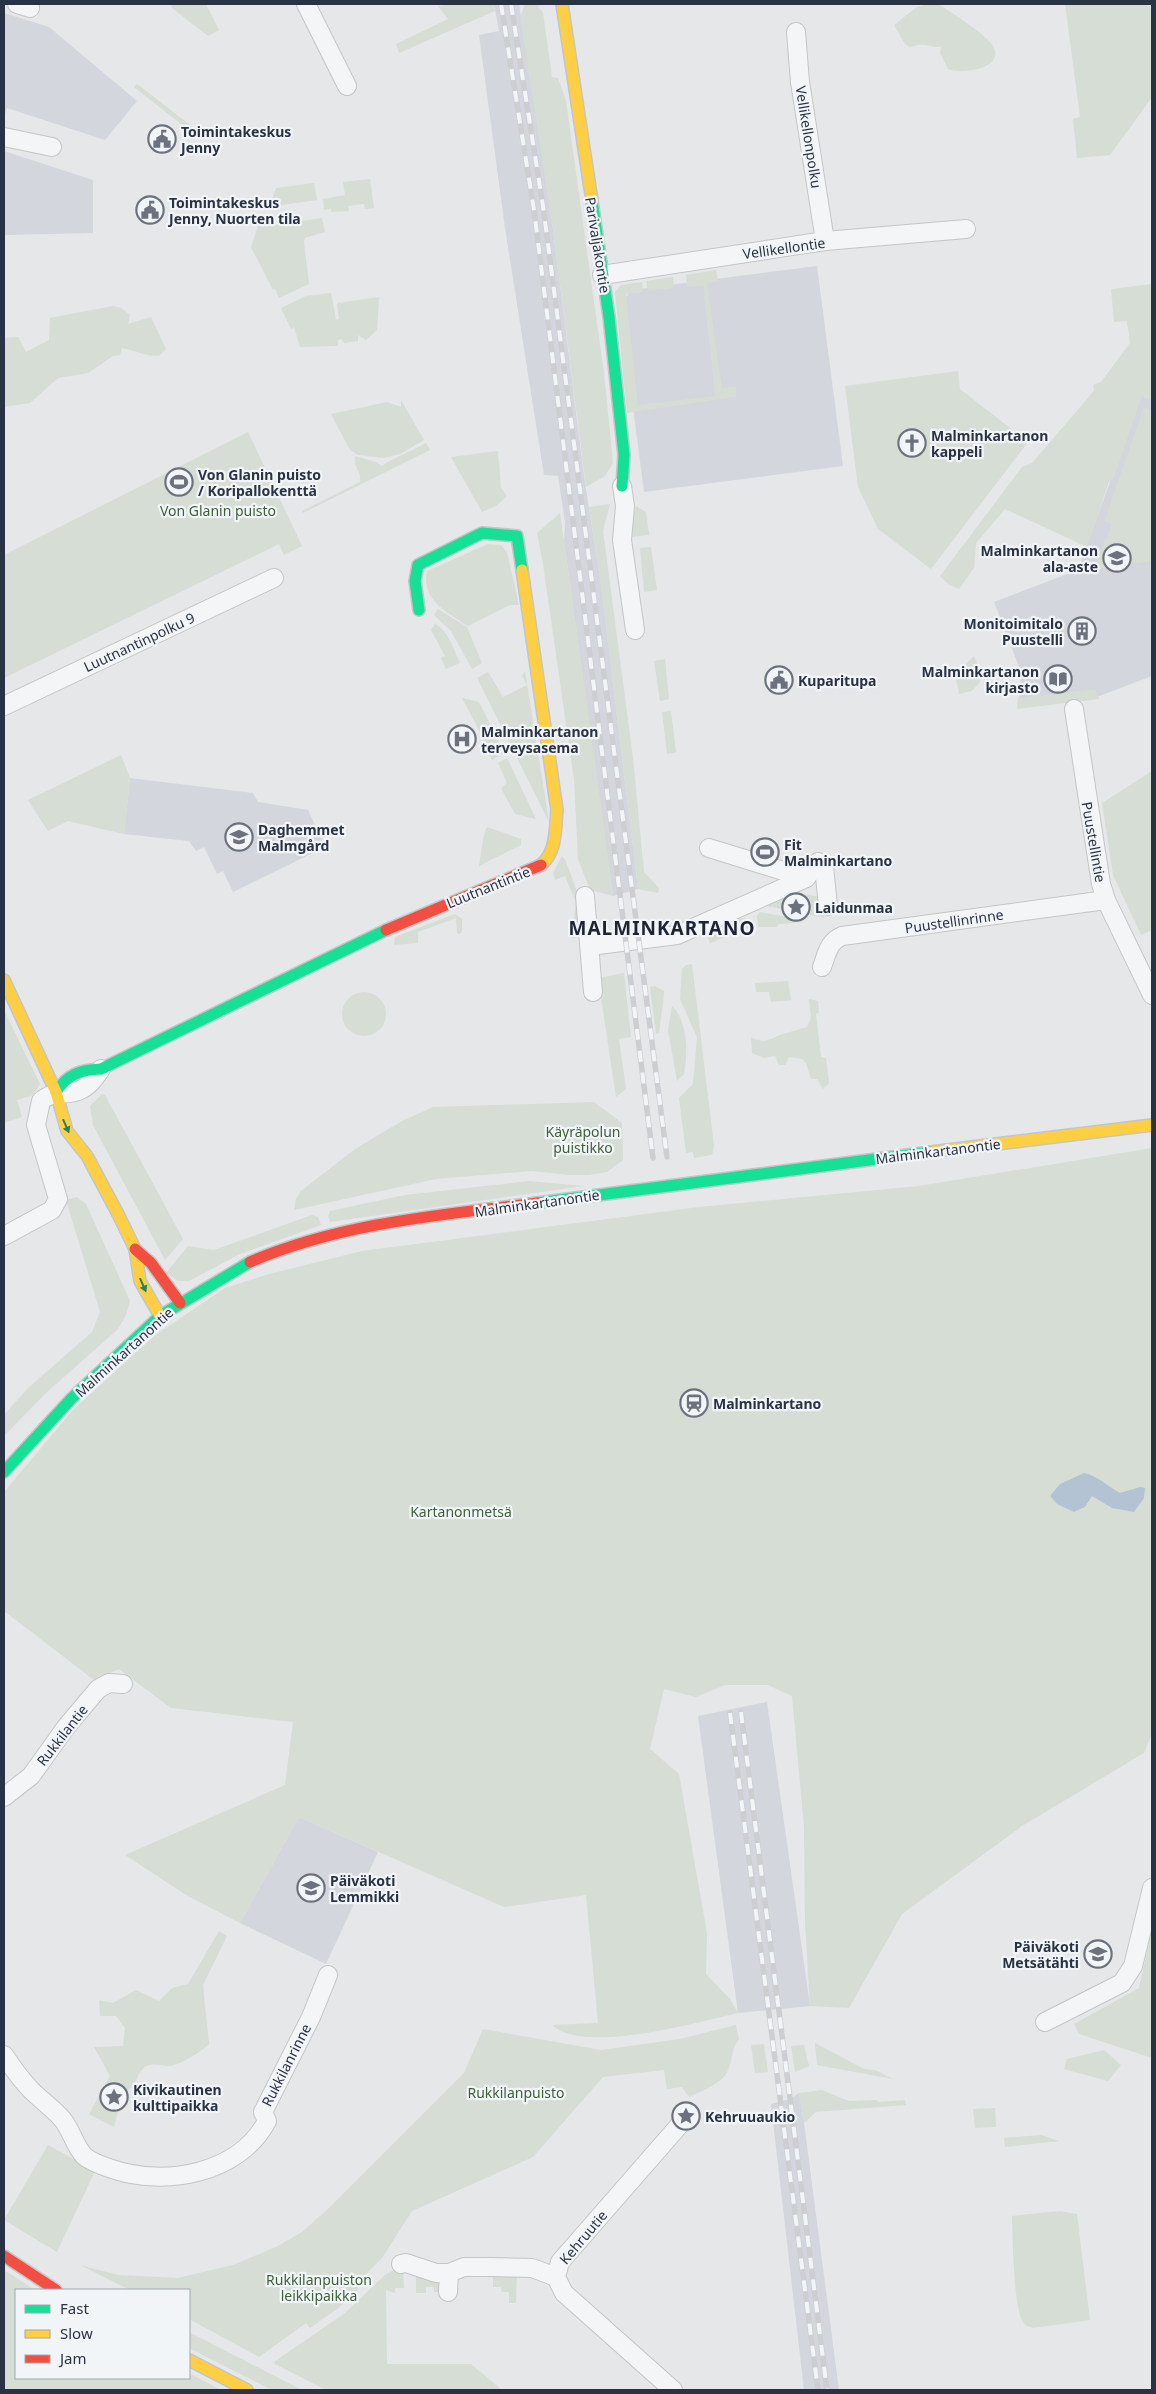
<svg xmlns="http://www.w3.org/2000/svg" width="1156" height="2394" font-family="'Noto Sans',sans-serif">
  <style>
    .built { fill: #d3d6dc }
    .green { fill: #d5ddd5 }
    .water { fill: #b3c3d3 }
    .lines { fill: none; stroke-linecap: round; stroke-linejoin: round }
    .street-casing { stroke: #c3c5c7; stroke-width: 20 }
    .fast-casing { stroke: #c3c5c7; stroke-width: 14 }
    .slow-casing { stroke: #c3c5c7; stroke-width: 14 }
    .jam-casing { stroke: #c3c5c7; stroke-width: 14 }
    .street { stroke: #f3f5f6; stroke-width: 18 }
    .fast { stroke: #16e098; stroke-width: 11 }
    .slow { stroke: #ffcf43; stroke-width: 11 }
    .jam { stroke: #f24e42; stroke-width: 11 }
    .rail-casing { stroke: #cdced1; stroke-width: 5.5 }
    .rail { stroke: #f2f5f8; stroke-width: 4; stroke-dasharray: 11; stroke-linecap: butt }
    .oneway { fill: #218169 }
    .labels { text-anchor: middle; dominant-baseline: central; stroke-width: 4.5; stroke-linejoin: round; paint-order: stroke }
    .poi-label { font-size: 14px; font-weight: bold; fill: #2a3343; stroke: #f2f5f8; text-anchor: start }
    .street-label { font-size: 14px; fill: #2a3343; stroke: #f2f5f8 }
    .park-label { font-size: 14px; fill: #3e5f38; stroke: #f2f5f8 }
    .district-label { font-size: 19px; font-weight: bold; letter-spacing: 1px; fill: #1d2434; stroke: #f2f5f8 }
  </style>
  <rect width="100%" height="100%" fill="#e5e7e9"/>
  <!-- built -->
  <g class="built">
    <polygon points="494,4 519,4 552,221 584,476 601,585 638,889 613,896 564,541 565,522 558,476 544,475 505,228 479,35 499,31"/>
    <polygon points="4,13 49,27 137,101 105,140 7,108 4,117"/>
    <polygon points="4,151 93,180 93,233 4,235"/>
    <polygon points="817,266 843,466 644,492 620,306 631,290"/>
    <polygon points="1134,392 1152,400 1152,676 1097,697 1018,707 1021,672 994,602 1078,570 1110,482 1099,397"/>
    <polygon points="130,778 253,793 258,802 308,810 325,847 233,892 223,871 217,874 204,847 196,851 189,841 124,834"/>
    <polygon points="767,1702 810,2006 738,2013 698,1716"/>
    <polygon points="299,1817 378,1852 326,1964 240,1923"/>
    <polygon points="799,2093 804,2123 839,2390 804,2390 771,2104 790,2099"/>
  </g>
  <!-- green -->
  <g class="green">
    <polygon points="171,4 206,4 219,30 208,36 172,8"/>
    <polygon points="451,4 494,4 495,11 399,53 396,44 448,19 438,6"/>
    <polygon points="525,4 545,4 538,6 543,13 552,77 558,78 566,101 604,373 613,463 605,476 586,487 552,221 520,18"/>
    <path d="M928,4C932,4 936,3 939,5C950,11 990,37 994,48C1003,70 960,74 948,69L940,53L941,47C927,47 925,42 910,47L905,44L894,25L917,7Z"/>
    <polygon points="1065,4 1146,4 1152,8 1152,97 1110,155 1077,158 1073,119 1080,117"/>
    <polygon points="137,84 203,135 200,139 134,87"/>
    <polygon points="370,179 374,208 365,209 364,204 348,206 349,211 331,212 331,209 324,210 323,199 345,195 343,182"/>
    <polygon points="314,183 317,200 269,207 276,188"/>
    <polygon points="262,214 265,216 262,227 322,218 325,232 305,238 304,242 309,284 279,298 275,289 273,290 251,247"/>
    <polygon points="716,270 718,281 707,283 722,388 736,387 736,397 627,413 615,292 621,285 642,282 643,292 626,294 638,405 715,396 703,286 687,287 686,275"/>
    <polygon points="673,277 674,288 648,291 646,281"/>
    <polygon points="1152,284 1152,400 1142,396 1113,480 1110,479 1087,547 1005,509 976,543 974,568 959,589 949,585 940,576 1022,467 1032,463 1088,398 1094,390 1093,385 1101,382 1130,343 1127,321 1114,322 1111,289"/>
    <polygon points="331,293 336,320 339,319 337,303 379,297 377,330 366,340 358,335 358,341 344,343 341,339 338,340 338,346 300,347 294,327 291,329 281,308 306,296"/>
    <path d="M113,306L121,308L130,315L128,324L151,317L166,349L159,356C145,356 136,351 122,348L120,355L113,356L88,373L58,378L30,403L4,407V338L18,337L26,352L49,340L50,318Z"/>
    <polygon points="958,371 960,389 1028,442 931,569 878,529 858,487 845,386"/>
    <polygon points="401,400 424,440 400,454 384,458 358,455 350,450 331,414 387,402 401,407"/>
    <polygon points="1144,407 1152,410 1152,561 1096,569 1105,539 1107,538 1112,524 1104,521"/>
    <polygon points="248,432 302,546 284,555 279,544 4,678 4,555"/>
    <path d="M426,443L430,450L303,513L302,511L360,482C362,472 353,467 355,456L376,462L382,466C392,458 413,451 426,443Z"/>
    <polygon points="498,451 501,488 507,496 496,506 482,512 451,457"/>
    <polygon points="610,504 603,531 633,758 644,872 659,888 658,893 638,889 601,585 589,507"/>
    <polygon points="636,506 646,512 649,535 631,537 630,523"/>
    <polygon points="560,513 609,862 613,896 590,890 578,859 574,780 543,564 537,533"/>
    <path d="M488,544L501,545L507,552L519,605H510L468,626C447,612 421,600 427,571Z"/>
    <polygon points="651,547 657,590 644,592 640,548"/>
    <polygon points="438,609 467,627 482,663 472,669 451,631 434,615"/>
    <path d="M435,624C448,630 454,650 460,663L446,669L441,658L445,656L431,630Z"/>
    <polygon points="974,656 979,667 980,682 972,691 959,694 955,673 963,671 964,675 970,675 966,664"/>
    <polygon points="665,659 669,699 660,701 654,661"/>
    <polygon points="525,671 549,822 477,678 488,672 503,697 527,685 522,676"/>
    <polygon points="1095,689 1099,699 1017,709 1018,698"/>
    <polygon points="462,698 479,702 504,753 492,760 487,750 489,749"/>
    <polygon points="671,711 676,752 667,754 662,712"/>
    <polygon points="121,755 130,778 124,834 68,821 48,831 28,800"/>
    <polygon points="507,758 536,819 515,814 501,788 507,783 498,763"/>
    <polygon points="1152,771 1152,930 1141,935 1113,875 1102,803"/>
    <path d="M487,827L521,839V845L479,866C481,856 483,833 487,827Z"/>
    <polygon points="562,856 565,859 582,905 579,937 571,938 576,902 565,876 555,880 553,873"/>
    <polygon points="796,893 820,897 820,907 825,918 767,906 773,898 794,902"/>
    <polygon points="760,912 802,920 802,922 779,924 776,927 758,927 757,916"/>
    <polygon points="455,914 462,919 462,931 460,934 457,933 456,918 418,932 418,943 394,945 395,937"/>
    <polygon points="745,918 750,927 710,943 706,934 729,920"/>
    <polygon points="692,964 714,1146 712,1155 694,1158 693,1152 686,1153 679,1098 693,1084 697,1037 680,999 682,969 686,965"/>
    <polygon points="624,973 631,1037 619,1039 626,1089 616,1097 598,978"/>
    <polygon points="788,981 791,1000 771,1002 769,992 756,992 755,983"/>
    <polygon points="655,986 664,991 664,995 659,1033 656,1034 650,987"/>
    <circle cx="364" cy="1014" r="22"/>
    <path d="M809,999L818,1001L819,1013L816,1014L821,1057L826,1058L829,1083L823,1089L817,1079H811L806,1063L802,1059L789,1057L785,1065H779L775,1056L764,1058L752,1053L751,1037C764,1044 768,1040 780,1035C789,1032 798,1030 807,1027L811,1018Z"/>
    <path d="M672,1006C688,1022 688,1052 684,1074L677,1081L668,1030Z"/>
    <polygon points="4,1010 40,1084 33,1095 17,1100 22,1117 4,1123"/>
    <polygon points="102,1094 105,1095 183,1239 165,1260 93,1125 90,1106"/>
    <polygon points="594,1102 622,1123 623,1160 607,1172 589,1175 570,1175 532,1171 436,1179 294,1210 296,1199 301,1191 355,1149 402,1121 433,1107"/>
    <path d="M1152,1148V1733L1144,1753L1022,1826L902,1914L849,2008L810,2006L805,1922L804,1827L792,1696L768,1685H725L696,1697L664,1689L650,1749L679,1774L707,1933L706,1974L730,1999L738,2013C697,2022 584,2055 552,2025L598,2023L586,1895L504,1907L299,1817L240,1923L186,1895L125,1855L285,1785L293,1722L171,1708L119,1669L94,1680L4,1611V1492L73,1410L154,1336L225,1288L269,1274L362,1251L699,1207L919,1186Z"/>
    <polygon points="529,1181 584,1186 330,1222 328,1216 330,1211 405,1195"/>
    <polygon points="77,1197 86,1204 130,1301 126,1315 118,1329 47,1392 4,1436 4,1415 27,1389 92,1332 100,1312 66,1200"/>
    <polygon points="312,1215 318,1217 321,1225 240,1254 189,1281 178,1281 166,1273 188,1246 214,1250"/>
    <polygon points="1152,1929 1152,2058 1079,2034 1074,2024 1139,1988"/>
    <path d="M219,1931L227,1936L203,1985L209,2044C199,2053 181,2065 168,2066C160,2066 152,2062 145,2067C136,2074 138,2085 123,2094L114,2127L89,2114L110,2076L94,2047L123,2046L125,2028L116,2016H100L99,2000L113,2003L136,1990L159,2001L172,1988L188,1984Z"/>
    <path d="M736,2025L739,2039C731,2049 733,2059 728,2070C723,2084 701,2091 689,2097L682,2087L667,2089L664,2070L603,2077L533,2157L412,2211L382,2258L357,2283L359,2289L337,2309L310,2328L306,2323L259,2357L189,2319V2290H130L80,2265L118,2275L178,2278L233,2265L276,2247L302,2232L330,2207L464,2073L483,2029L601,2050L680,2039Z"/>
    <polygon points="815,2043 864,2069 875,2070 893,2079 817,2065"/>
    <polygon points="764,2044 768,2072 755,2073 751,2045"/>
    <polygon points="804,2045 809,2066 795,2072 791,2046"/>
    <polygon points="1104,2050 1121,2065 1108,2081 1064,2069 1067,2059"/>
    <polygon points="822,2090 849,2101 877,2100 878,2102 905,2100 906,2105 816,2112 804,2123 799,2093"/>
    <polygon points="995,2108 996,2127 975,2128 973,2109"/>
    <polygon points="1041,2135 1059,2141 1005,2147 1004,2138"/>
    <polygon points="48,2145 95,2171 57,2252 4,2220"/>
    <path d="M1060,2211L1077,2214L1090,2320L1033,2328C1030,2327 1025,2326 1023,2322C1013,2306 1013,2238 1012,2216Z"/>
    <polygon points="396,2269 403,2270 404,2288 395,2288 395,2293 386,2290 387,2364 471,2364 502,2390 326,2390 275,2364 274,2362 345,2313 385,2275"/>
    <polygon points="4,2270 35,2290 16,2290 16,2378 189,2378 189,2373 221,2390 4,2390"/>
    <polygon points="493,2273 517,2274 516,2303 509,2303 509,2292 502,2292 501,2287 493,2287"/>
    <polygon points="416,2275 443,2281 443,2292 434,2292 434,2287 426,2287 426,2293 416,2293"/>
    <polygon points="189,2332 302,2390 272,2390 189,2348"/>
  </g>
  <!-- water -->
  <path class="water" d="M1084,1473C1098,1476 1107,1486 1120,1493L1140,1487L1145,1488L1144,1498L1134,1512L1112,1508L1092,1496L1085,1507L1074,1512L1057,1504L1050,1496L1060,1484Z"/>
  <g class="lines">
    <!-- street casing -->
    <g class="street-casing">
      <g id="street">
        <polyline points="17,4 30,8"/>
        <polyline points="306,4 347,86"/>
        <polyline points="796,32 800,82 825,241"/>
        <polyline points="4,137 52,147"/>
        <polyline points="602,275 825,241 966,229"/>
        <polyline points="622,486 625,506 622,540 635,630"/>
        <polyline points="4,706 274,578"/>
        <polyline points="1074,709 1101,884 1106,900 1152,995"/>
        <polyline points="709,848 806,878"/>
        <polyline points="818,862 824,867 828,906"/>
        <polyline points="585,896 593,992"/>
        <polyline points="590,946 677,935 806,878 813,869"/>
        <path d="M822,967C827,954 828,942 842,936L1106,900"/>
        <path d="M4,1236L52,1210L58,1199L36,1125L41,1101C53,1090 65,1096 78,1091C89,1087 95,1078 101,1069"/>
        <polyline points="4,1797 31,1776 66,1727 98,1689 109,1683 123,1684"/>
        <polyline points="1045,2022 1122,1983 1133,1966 1152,1888"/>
        <path d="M4,2055C12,2067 21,2080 32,2091C42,2101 54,2109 63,2120C71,2130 75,2146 84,2156C91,2162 103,2166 112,2169C165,2187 239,2174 267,2121L263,2112L311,2017L328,1975"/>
        <polyline points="401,2264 406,2263 436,2273 449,2273 464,2267 490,2267 532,2268 556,2277"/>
        <polyline points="448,2292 449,2273"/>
        <polyline points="673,2390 564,2293 556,2277 560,2262 683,2121"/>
      </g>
    </g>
    <!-- fast casing -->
    <g class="fast-casing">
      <g id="fast">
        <polyline points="592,201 609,317 624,455 622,486"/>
        <polyline points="419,610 415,581 418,565 482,533 517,536 522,570"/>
        <path d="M56,1092C68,1074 80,1070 101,1069L386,930"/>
        <polyline points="537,1203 931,1152"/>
        <polyline points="4,1472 72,1398 160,1316 250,1262"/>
      </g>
    </g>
    <!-- slow casing -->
    <g class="slow-casing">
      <g id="slow">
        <polyline points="562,4 592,201"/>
        <path d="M522,570L557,810C555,830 557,851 541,865"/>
        <polyline points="4,980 56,1092 67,1131 87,1156 118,1214 135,1249 140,1281 160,1316"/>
        <polyline points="931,1152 1152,1125"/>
        <polyline points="189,2360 247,2390"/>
      </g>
    </g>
    <!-- jam casing -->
    <g class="jam-casing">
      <g id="jam">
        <polyline points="386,930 541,865"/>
        <polyline points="135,1249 151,1263 180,1303"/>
        <path d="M250,1262C341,1223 440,1215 537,1203"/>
        <polyline points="4,2256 56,2290"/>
      </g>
    </g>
    <!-- street -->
    <use href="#street" class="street"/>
    <!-- fast -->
    <use href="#fast" class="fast"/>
    <!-- slow -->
    <use href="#slow" class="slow"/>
    <!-- jam -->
    <use href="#jam" class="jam"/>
    <!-- rail casing -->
    <g class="rail-casing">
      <g id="rail">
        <polyline points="501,4 534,210 653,1158"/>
        <polyline points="511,4 543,206 667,1157"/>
        <polyline points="741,1712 827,2390"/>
        <polyline points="730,1713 818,2390"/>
      </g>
    </g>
    <!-- rail -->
    <use href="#rail" class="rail"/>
  </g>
  <!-- one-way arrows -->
  <defs><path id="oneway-solid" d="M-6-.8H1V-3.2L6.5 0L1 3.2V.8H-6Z" transform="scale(1.25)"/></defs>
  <g class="oneway">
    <use href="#oneway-solid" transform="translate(66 1126) rotate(66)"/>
    <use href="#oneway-solid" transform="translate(143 1285) rotate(66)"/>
  </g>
  <!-- icons -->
  <defs>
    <g id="civic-ring" transform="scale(1.4375)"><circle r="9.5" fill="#f2f5f8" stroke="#6b727d" stroke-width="1.5"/><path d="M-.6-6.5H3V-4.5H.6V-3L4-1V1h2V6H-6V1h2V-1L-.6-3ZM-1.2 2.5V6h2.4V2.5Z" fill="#6b727d"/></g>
    <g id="church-ring" transform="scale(1.4375)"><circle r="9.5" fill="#f2f5f8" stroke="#6b727d" stroke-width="1.5"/><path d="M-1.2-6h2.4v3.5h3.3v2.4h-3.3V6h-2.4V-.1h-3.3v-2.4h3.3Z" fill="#6b727d"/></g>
    <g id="stadium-ring" transform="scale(1.4375)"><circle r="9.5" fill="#f2f5f8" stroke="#6b727d" stroke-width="1.5"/><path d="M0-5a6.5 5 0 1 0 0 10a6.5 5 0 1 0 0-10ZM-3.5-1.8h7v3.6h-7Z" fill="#6b727d"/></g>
    <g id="school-ring" transform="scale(1.4375)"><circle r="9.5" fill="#f2f5f8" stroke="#6b727d" stroke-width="1.5"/><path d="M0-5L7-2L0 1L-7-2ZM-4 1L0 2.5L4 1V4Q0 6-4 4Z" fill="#6b727d"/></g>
    <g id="building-ring" transform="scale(1.4375)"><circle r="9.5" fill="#f2f5f8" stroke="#6b727d" stroke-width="1.5"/><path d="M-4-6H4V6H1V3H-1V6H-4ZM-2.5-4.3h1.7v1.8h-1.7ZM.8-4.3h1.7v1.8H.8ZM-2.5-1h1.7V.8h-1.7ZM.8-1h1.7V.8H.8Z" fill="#6b727d"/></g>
    <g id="library-ring" transform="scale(1.4375)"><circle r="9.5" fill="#f2f5f8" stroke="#6b727d" stroke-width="1.5"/><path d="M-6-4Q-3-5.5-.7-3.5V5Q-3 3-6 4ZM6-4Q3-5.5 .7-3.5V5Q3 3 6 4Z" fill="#6b727d"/></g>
    <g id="hospital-ring" transform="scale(1.4375)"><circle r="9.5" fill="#f2f5f8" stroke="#6b727d" stroke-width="1.5"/><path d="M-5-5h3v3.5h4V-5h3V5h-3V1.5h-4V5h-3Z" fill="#6b727d"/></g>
    <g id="sight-ring" transform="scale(1.4375)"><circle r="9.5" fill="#f2f5f8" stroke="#6b727d" stroke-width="1.5"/><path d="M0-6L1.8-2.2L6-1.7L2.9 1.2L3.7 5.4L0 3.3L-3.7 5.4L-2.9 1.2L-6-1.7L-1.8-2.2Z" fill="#6b727d"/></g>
    <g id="station-ring" transform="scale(1.4375)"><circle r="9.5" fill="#f2f5f8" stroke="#6b727d" stroke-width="1.5"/><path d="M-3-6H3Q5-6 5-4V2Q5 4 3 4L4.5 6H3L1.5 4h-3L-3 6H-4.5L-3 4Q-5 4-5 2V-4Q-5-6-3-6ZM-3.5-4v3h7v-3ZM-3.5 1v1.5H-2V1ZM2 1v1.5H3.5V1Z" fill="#6b727d"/></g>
  </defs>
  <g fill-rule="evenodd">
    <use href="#civic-ring" x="162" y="139"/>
    <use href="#civic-ring" x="150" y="210"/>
    <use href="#church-ring" x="912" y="443"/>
    <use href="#stadium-ring" x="179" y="482"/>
    <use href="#school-ring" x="1117" y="558"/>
    <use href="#building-ring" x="1082" y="631"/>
    <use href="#library-ring" x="1058" y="679"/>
    <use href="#civic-ring" x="779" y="680"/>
    <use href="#hospital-ring" x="462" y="739"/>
    <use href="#school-ring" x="239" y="837"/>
    <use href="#stadium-ring" x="765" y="852"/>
    <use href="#sight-ring" x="796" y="907"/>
    <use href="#station-ring" x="694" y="1403"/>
    <use href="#school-ring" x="311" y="1888"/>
    <use href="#school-ring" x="1098" y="1954"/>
    <use href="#sight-ring" x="114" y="2097"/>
    <use href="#sight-ring" x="686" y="2116"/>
  </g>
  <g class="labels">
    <!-- poi labels -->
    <g class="poi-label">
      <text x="181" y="131">Toimintakeskus<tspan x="181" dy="16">Jenny</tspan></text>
      <text x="169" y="202">Toimintakeskus<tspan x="169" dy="16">Jenny, Nuorten tila</tspan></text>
      <text x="931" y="435">Malminkartanon<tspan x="931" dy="16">kappeli</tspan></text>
      <text x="198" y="474">Von Glanin puisto<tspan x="198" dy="16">/ Koripallokenttä</tspan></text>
      <text x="1098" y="550" text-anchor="end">Malminkartanon<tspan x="1098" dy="16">ala-aste</tspan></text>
      <text x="1063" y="623" text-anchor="end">Monitoimitalo<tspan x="1063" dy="16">Puustelli</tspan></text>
      <text x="1039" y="671" text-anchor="end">Malminkartanon<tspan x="1039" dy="16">kirjasto</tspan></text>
      <text x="798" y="680">Kuparitupa</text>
      <text x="481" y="731">Malminkartanon<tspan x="481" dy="16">terveysasema</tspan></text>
      <text x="258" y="829">Daghemmet<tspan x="258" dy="16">Malmgård</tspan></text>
      <text x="784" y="844">Fit<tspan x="784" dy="16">Malminkartano</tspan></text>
      <text x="815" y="907">Laidunmaa</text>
      <text x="713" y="1403">Malminkartano</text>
      <text x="330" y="1880">Päiväkoti<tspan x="330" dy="16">Lemmikki</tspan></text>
      <text x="1079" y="1946" text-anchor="end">Päiväkoti<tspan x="1079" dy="16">Metsätähti</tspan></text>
      <text x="133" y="2089">Kivikautinen<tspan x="133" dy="16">kulttipaikka</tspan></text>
      <text x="705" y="2116">Kehruuaukio</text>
    </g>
    <!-- street labels -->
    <g class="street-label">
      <text transform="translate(809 137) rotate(81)">Vellikellonpolku</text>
      <text transform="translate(598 245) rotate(81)">Parivaljakontie</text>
      <text transform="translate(784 248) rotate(-8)">Vellikellontie</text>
      <text transform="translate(139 642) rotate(-25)">Luutnantinpolku 9</text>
      <text transform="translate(1094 842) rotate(80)">Puustellintie</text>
      <text transform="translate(488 887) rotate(-22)">Luutnantintie</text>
      <text transform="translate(954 921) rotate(-8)">Puustellinrinne</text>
      <text transform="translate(938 1151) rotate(-7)">Malminkartanontie</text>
      <text transform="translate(537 1203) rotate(-8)">Malminkartanontie</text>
      <text transform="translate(124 1352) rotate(-42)">Malminkartanontie</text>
      <text transform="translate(62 1735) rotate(-52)">Rukkilantie</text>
      <text transform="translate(286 2065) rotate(-63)">Rukkilanrinne</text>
      <text transform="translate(583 2237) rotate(-50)">Kehruutie</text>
    </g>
    <!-- park labels -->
    <g class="park-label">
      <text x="218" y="510">Von Glanin puisto</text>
      <text x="583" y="1131">Käyräpolun<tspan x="583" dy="16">puistikko</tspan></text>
      <text x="461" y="1511">Kartanonmetsä</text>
      <text x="516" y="2092">Rukkilanpuisto</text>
      <text x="319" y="2279">Rukkilanpuiston<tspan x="319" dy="16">leikkipaikka</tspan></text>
    </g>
    <!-- district labels -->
    <g class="district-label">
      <text x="662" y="928">MALMINKARTANO</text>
    </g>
  </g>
  <!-- border -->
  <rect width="1156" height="2394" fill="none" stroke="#2a3343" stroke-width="10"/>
  <!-- legend -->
  <rect x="15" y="2289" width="175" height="90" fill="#f2f5f8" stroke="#a2a7b0"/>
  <rect x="25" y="2305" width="25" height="8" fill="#16e098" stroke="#a2a7b0"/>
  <text x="60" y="2314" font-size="15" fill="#2a3343">Fast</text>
  <rect x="25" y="2330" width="25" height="8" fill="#ffcf43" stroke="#a2a7b0"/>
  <text x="60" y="2339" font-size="15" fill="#2a3343">Slow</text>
  <rect x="25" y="2355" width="25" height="8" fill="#f24e42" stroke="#a2a7b0"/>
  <text x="60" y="2364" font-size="15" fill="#2a3343">Jam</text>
</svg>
